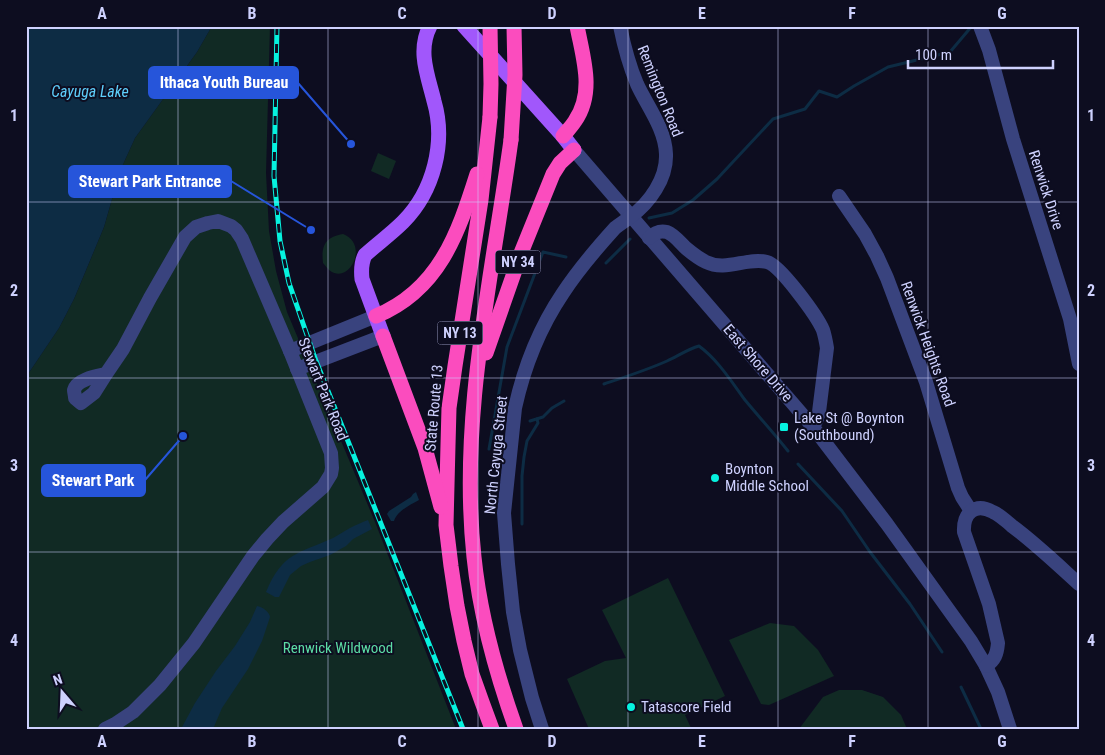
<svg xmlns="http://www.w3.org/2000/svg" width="1105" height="755" font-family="'Roboto Condensed',sans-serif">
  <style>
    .green { fill: #112a24 }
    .water { fill: #0d2c44 }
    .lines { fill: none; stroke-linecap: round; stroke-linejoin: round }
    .stream { stroke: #0d2c44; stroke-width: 3 }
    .minor { stroke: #39437e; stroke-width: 14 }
    .major { stroke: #a157fb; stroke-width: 15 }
    .highway { stroke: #fb4cbe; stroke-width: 15 }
    .rail-casing { stroke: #06f2df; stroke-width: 5 }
    .rail { stroke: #0d0d20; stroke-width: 3; stroke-dasharray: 9; stroke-linecap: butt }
    .highway-bridge { stroke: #fb4cbe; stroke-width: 15 }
    .grid { fill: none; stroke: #ced1fe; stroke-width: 1; stroke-opacity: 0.55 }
    .poi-dot { fill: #06f2df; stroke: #0d0d20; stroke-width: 2 }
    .labels { text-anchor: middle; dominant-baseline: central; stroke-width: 4; stroke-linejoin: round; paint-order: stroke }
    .shield { fill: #0d0d20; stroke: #9496bb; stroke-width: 1 }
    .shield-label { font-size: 14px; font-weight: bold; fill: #ced1fe }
    .street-label { font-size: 15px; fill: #ced1fe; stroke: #0d0d20 }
    .poi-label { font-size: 15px; fill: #ced1fe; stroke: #0d0d20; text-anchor: start }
    .park-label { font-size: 15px; fill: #5cdca5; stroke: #0d0d20 }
    .water-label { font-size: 16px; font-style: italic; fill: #5ecefb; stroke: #0d0d20 }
    .leader { fill: none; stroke: #2655da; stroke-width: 2 }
    .callout-dot { fill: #2655da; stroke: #0d0d20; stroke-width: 2 }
    .callout { fill: #2655da; stroke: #2655da; stroke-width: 2 }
    .callout-label { font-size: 16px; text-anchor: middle; font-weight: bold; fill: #fff }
    .neatline { fill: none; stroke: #ced1fe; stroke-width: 2 }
    .grid-label { font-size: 16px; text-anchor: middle; font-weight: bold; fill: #ced1fe }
  </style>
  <rect width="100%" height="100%" fill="#0d0d20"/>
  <!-- green -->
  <g class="green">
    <polygon points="212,26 270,26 266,173 269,231 276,271 287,312 375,522 456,729 26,729 26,377 59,328 74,299 104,227 120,171 135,138 197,52"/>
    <polygon points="378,153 396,161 389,179 371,171"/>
    <path d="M343,234C368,243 352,282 332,272C328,270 326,266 323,263C321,246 325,237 343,234Z"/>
    <polygon points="668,578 725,696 685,715 691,728 689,729 589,729 567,679 605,661 626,658 602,610"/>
    <polygon points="770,623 794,626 818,650 834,676 769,705 761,704 729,640"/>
    <polygon points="839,690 862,690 883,697 901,715 907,729 799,729 823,697"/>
  </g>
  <!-- water -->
  <g class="water">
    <polygon points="26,26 212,26 197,52 135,138 120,171 104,227 74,299 59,328 26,377"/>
    <path d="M416,492L419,500C410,505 397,511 394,521H391L387,514L389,511L411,497L413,494Z"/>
    <path d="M368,520L372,529L353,539L346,546L330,555L310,562L301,566L290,575L279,597H275L266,592C283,552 298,554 333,538C339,535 344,531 350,528C356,525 362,522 368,520Z"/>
    <path d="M257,606C262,607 269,611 270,617L262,641L248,669L222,708L213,729H181L195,703L216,671L235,646L250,622Z"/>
  </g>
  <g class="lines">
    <!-- stream -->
    <g class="stream">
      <polyline points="649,218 672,213 693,200 717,179 773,119 805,109 819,91 837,97 854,86 888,67 950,52 972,26"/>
      <polyline points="606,263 630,239"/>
      <path d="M604,384C625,377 647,370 667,361C678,356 688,349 699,346C718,360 731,381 745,400C759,417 774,433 788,451"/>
      <polyline points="530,421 543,417 552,408 564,401"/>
      <polyline points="489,449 507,347 543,252 566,257"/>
      <polyline points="798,464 842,511 870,552 910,604 942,652"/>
      <polyline points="522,524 522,476 524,457 527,441 538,423 537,419"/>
      <polyline points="961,687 981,729"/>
    </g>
    <!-- minor -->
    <g class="minor">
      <polyline points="980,26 989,50 1013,139 1070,319 1079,364"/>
      <polyline points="574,150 813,427 887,524 971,641 986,666 998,692 1010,729"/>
      <polyline points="839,196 865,234 877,256 887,278 926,382 958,488 962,497 971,511"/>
      <path d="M649,238C654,233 659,230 667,232C675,235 681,244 687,249C693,254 700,259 706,262C726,272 747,257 767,262C780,265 817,316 823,330C825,336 826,342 827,348L819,412L817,419L813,427"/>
      <polyline points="290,351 376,316"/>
      <polyline points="297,369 383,336"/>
      <path d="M986,666C995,660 997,654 998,643L989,604L964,532C963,513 975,502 993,512C1000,515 1006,521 1012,526C1035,543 1057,564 1079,584"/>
      <path d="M105,729L115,724L133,712L160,685L194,643L253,556L267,539L283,522L323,487L331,474L332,468L331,453L290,351L242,239L236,230L231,226L218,221L208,223L196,227L185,237L150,298L123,349L106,374C97,376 77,379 74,390C74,392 75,395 75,398L81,403L94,393L106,374"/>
      <path d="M542,729L532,698L520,650L513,612L508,564L504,513L515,408C524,367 540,327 563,293C578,270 596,249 615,228C620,224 625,221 630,217C650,203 667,178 666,154C665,128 647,106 637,84C629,65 624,46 620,26"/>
    </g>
    <!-- major -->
    <g class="major">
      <polyline points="464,26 563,136 574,150"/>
      <path d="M383,336L362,279C361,270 361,263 365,255C377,244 391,234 403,222C434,191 446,142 434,101C428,76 417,51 430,26"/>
    </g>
    <!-- highway -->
    <g class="highway">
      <polyline points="490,117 481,200 455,366 449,408 448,445 446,525 451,566 457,606 464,641 472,674 482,702 492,729"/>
      <path d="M563,136C567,131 572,126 575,121C595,92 583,58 577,26"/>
      <path d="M511,140C492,278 459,417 474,557C480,616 496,673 516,729"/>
      <path d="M376,316C439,290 458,234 477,174"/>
      <polyline points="383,336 425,448 441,507"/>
      <polyline points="486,353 521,253 553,174 560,163 574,150"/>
    </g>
    <!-- rail casing -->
    <g class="rail-casing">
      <polyline id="rail" points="277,26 274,176 280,241 289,283 316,361 463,729"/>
    </g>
    <!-- rail -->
    <use href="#rail" class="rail"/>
    <!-- highway-bridge -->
    <g class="highway-bridge">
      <polyline points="490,117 491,84 490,26"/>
      <polyline points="511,140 515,75 514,26"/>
    </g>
  </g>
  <!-- grid -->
  <path class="grid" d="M178,26V729M328,26V729M478,26V729M628,26V729M778,26V729M928,26V729M26,202H1079M26,378H1079M26,552H1079"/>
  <!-- markers -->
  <g class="poi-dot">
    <rect x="779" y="422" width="10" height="10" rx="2.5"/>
    <circle cx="715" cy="478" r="5"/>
    <circle cx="631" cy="707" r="5"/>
  </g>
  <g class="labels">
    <!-- shield labels -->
    <g class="shield">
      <rect x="495.5" y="250.5" width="45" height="23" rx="4"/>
      <rect x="437.5" y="321.5" width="45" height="23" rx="4"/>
    </g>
    <g class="shield-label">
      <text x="518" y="262">NY 34</text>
      <text x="460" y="333">NY 13</text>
    </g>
    <!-- street labels -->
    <g class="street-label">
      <text transform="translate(660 91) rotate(68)">Remington Road</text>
      <text transform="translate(1046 190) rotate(72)">Renwick Drive</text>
      <text transform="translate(928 344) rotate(70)">Renwick Heights Road</text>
      <text transform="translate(758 363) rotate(49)">East Shore Drive</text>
      <text transform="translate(323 389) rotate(68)">Stewart Park Road</text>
      <text transform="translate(434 408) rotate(-85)">State Route 13</text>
      <text transform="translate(496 455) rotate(-84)">North Cayuga Street</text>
    </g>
    <!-- poi labels -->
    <g class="poi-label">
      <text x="794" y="418">Lake St @ Boynton<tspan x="794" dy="17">(Southbound)</tspan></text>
      <text x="725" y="469">Boynton<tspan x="725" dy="17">Middle School</tspan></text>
      <text x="641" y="707">Tatascore Field</text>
    </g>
    <!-- park labels -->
    <g class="park-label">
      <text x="338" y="648">Renwick Wildwood</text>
    </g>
    <!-- water labels -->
    <g class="water-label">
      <text x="90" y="91">Cayuga Lake</text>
    </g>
  </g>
  <!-- callouts -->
  <path class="leader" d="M351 144L298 83M311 230L231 181M183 436L145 480"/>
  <g class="callout-dot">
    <circle cx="351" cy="144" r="5"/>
    <circle cx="311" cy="230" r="5"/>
    <circle cx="183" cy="436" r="5"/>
  </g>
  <g class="callout">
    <rect x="149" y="67" width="149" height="31" rx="5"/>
    <rect x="69" y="166" width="162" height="31" rx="5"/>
    <rect x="42" y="465" width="103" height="31" rx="5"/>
  </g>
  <g class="callout-label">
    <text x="224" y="88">Ithaca Youth Bureau</text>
    <text x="150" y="187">Stewart Park Entrance</text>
    <text x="93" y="486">Stewart Park</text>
  </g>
  <!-- border -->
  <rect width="1105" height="755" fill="none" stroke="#0d0d20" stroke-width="55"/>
  <!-- north arrow -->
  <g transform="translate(62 692) rotate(341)" stroke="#0d0d20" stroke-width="4" paint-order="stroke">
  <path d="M0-4L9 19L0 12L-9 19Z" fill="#ced1fe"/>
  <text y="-8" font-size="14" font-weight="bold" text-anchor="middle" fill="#ced1fe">N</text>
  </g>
  <!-- scale -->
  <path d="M908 60v8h145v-8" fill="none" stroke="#ced1fe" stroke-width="2.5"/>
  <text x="915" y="60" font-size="15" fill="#ced1fe" stroke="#0d0d20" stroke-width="4" paint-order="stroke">100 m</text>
  <rect x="28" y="28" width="1050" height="700" class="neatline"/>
  <g class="grid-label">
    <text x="102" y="19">A</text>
    <text x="252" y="19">B</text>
    <text x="402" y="19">C</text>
    <text x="552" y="19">D</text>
    <text x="702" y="19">E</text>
    <text x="852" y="19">F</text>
    <text x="1002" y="19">G</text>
    <text x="14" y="121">1</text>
    <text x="1091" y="121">1</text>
    <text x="14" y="296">2</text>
    <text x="1091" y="296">2</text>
    <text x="14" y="471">3</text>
    <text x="1091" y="471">3</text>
    <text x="14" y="646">4</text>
    <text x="1091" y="646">4</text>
    <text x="102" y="747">A</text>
    <text x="252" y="747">B</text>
    <text x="402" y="747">C</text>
    <text x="552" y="747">D</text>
    <text x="702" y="747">E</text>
    <text x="852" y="747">F</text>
    <text x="1002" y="747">G</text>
  </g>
</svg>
